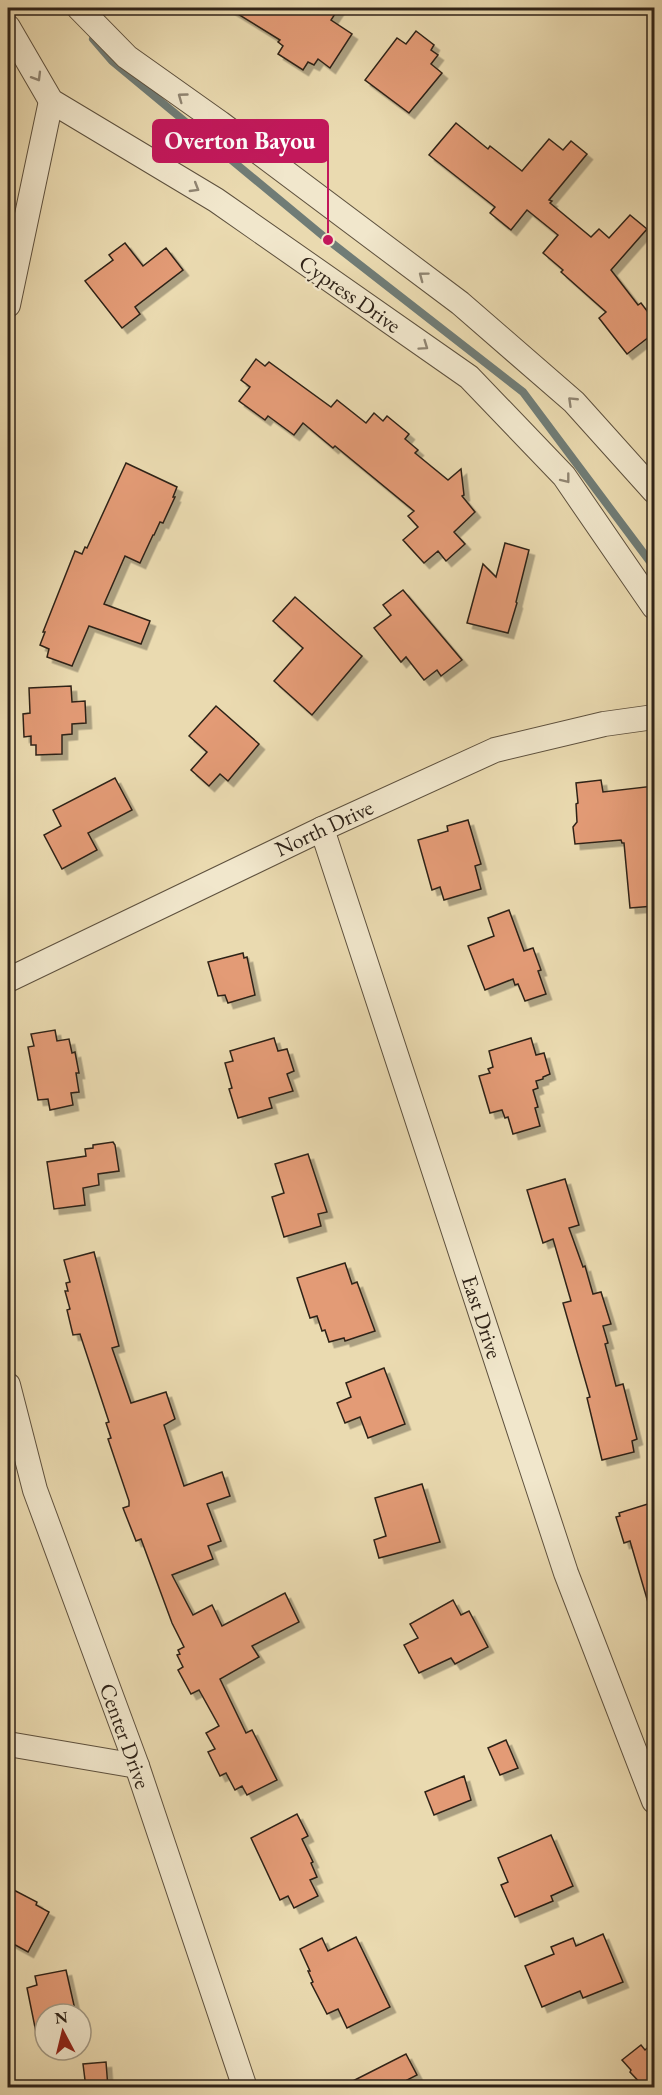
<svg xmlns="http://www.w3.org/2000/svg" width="662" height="2095" font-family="'EB Garamond',serif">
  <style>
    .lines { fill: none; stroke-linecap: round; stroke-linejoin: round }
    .stream { stroke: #707c76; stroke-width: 8 }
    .building { fill: #e39b76; stroke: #2f2318; stroke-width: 1.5; filter: url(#shadow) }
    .street-casing { stroke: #5e513e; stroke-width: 26 }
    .street { stroke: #f1e7cc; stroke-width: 24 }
    .oneway { stroke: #908572 }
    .labels { text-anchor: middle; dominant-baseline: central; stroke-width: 4.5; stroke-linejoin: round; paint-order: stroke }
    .street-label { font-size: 22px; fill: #2f2318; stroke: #f1e7cc }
    .leader { fill: none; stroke: #c2185b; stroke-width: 2 }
    .callout-dot { fill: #c2185b; stroke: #f1e7cc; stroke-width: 2 }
    .callout { fill: #c2185b; stroke: #c2185b; stroke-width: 2 }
    .callout-label { font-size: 24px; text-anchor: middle; font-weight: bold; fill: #fff }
  </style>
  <defs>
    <filter id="shadow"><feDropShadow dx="5.5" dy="5.5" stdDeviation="0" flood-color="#0004"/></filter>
  </defs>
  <rect width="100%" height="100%" fill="#eadab0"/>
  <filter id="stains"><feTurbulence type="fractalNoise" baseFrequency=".00333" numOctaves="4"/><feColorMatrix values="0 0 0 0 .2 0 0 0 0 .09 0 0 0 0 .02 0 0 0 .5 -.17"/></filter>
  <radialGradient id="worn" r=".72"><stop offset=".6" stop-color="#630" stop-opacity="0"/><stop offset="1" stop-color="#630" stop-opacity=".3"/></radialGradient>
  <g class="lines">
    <!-- stream -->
    <polyline class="stream" points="93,39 112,61 328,240 523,392 654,567"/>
  </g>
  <!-- building -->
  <g class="building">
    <polygon points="228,8 339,8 331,20 352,34 330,68 318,59 314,65 308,62 303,70 278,54 283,46 278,42 280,40"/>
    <polygon points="416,31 434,45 431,50 438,55 431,64 442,73 409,113 365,80 397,38 406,44"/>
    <polygon points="456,123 488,149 490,146 522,171 549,139 563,150 571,141 587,154 549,200 552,201 550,203 591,237 599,229 609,238 630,215 647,229 611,270 638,305 641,303 654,320 654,333 627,354 599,318 606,312 561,272 563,270 543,253 558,235 527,210 511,230 490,213 495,207 429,155"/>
    <polygon points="125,243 143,266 166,248 183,270 135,307 140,314 122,328 85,281 113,260 109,255"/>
    <polygon points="256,359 265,366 269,362 331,407 337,400 366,423 374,413 383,421 387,416 409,434 405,439 418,450 415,453 448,480 461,469 464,495 462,496 475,512 454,532 465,544 446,561 438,551 424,563 403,540 418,527 408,516 414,511 335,446 333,448 303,423 294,435 268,416 265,420 239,401 250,387 241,380"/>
    <polygon points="126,463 177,487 173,497 175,497 163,523 160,522 154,535 153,535 140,563 125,556 104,604 150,621 141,644 89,626 72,666 47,657 49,649 40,645 45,632 43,632 75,551 82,554 85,547 87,548"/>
    <polygon points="505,543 529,550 516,602 517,603 508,633 467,623 483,564 496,577"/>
    <polygon points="403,590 462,660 441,676 437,670 424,680 406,657 401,662 374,628 391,615 383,605"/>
    <polygon points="295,597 362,656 312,715 274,681 303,648 273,621"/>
    <polygon points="71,686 72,702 85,701 86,723 72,724 72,734 62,735 62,754 36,755 36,745 31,745 31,736 24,737 23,714 30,713 29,688"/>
    <polygon points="216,706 259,744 228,781 220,774 209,786 191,770 207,752 189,736"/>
    <polygon points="115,778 132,810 88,833 97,850 62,869 44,835 61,826 53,810"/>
    <polygon points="601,780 603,792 654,786 654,906 630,908 624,843 622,843 621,840 575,844 573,827 577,822 576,804 578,803 576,783"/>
    <polygon points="468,820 481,864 475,866 481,889 444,900 440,887 432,890 418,840 448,831 447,826"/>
    <polygon points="509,910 524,951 533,948 541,970 538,971 546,994 525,1001 518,984 515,985 513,979 485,990 468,946 494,936 488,918"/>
    <polygon points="243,953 244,958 247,957 255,995 228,1003 225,995 218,996 208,962"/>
    <polygon points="55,1030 57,1041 69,1039 72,1053 75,1052 79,1073 76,1073 79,1092 71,1093 73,1105 50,1110 48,1099 38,1100 28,1047 34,1046 31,1034"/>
    <polygon points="274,1038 278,1051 287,1049 294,1071 287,1074 293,1091 269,1098 272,1108 238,1118 229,1089 232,1088 225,1063 233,1061 230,1051"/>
    <polygon points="531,1038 536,1055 544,1053 550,1074 543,1077 543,1079 536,1081 538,1088 533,1090 538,1107 535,1108 540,1126 513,1134 508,1117 505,1118 502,1110 490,1113 479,1076 490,1073 488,1069 493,1067 489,1051"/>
    <polygon points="113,1142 115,1145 119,1171 98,1174 99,1185 83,1188 85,1205 54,1209 47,1162 86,1156 85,1149 93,1148 93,1145"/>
    <polygon points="308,1154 327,1212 318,1214 321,1226 284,1237 272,1197 284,1193 275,1164"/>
    <polygon points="565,1179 579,1225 569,1228 583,1267 585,1266 593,1294 601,1292 611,1324 603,1326 608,1343 605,1344 616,1386 623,1384 637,1439 632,1441 634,1452 602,1460 587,1398 590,1397 563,1303 571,1301 553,1239 543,1243 527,1190"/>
    <polygon points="94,1252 119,1346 112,1348 131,1403 166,1392 175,1419 164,1425 184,1486 222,1472 230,1496 207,1504 221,1541 208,1546 213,1559 172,1575 193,1615 212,1605 222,1626 285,1593 299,1622 252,1646 259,1657 220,1679 246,1733 252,1730 277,1780 247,1795 242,1786 235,1790 226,1773 220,1776 208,1752 215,1749 206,1733 219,1726 199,1690 191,1694 178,1670 183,1667 177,1655 180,1654 178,1650 184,1647 172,1623 141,1539 136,1541 123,1508 129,1506 129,1501 108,1439 111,1438 106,1423 109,1422 80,1334 73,1335 67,1310 70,1309 65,1291 68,1291 66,1283 70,1282 64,1260"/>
    <polygon points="345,1263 352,1284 357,1282 375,1331 345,1341 344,1338 329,1342 325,1330 322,1331 317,1316 310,1318 297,1278"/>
    <polygon points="384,1368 405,1424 368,1438 360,1417 345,1423 337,1403 351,1397 346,1383"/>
    <polygon points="422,1484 440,1542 379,1558 374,1540 386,1536 375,1498"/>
    <polygon points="654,1502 654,1605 649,1606 630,1541 624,1543 616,1517 620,1516 619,1513"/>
    <polygon points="453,1600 461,1615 469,1611 488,1647 455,1664 451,1658 419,1673 404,1645 418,1638 410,1624"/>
    <polygon points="506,1740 518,1768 500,1775 488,1748"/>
    <polygon points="464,1776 471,1800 434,1815 425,1792"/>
    <polygon points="297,1814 308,1836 302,1839 313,1862 311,1863 317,1877 310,1880 318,1896 294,1908 288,1896 280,1900 251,1838"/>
    <polygon points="551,1835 573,1886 551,1896 553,1901 515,1917 501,1885 508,1882 498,1858"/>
    <polygon points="8,1887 37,1902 36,1905 49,1912 28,1952 8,1941"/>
    <polygon points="603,1934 623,1982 583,1998 580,1991 542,2007 525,1966 554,1954 551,1947 573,1938 576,1946"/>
    <polygon points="356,1937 390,2007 347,2028 338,2009 327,2014 311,1983 313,1982 308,1971 310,1971 300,1949 322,1938 328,1951"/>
    <polygon points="66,1970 76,2014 45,2014 45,2041 38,2042 27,1988 37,1985 35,1976"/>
    <polygon points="654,2042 654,2088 645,2088 630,2072 631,2070 622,2060 641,2045 645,2050"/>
    <polygon points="406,2054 417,2075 407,2080 411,2088 339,2088"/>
    <polygon points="106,2062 108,2088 86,2088 83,2064"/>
  </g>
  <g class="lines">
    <!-- street casing -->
    <g class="street-casing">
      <g id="street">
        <polyline points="79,8 127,57 220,123 460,303 574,402 654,491"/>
        <polyline points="8,27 51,101 216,200 469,377 564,476 654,607"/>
        <polyline points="8,305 51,101"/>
        <polyline points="322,829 566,1573 654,1801"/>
        <polyline points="8,980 322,829 495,750 604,724 654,717"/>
        <polyline points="8,1385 35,1490 137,1766 245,2088"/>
        <polyline points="8,1744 137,1766"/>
      </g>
    </g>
    <!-- street -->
    <use href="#street" class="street"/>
  </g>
  <!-- one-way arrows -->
  <defs><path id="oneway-chevron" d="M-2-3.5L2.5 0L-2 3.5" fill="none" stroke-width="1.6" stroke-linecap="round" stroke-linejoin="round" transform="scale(1.5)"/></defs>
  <g class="oneway">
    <use href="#oneway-chevron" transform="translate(37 77) rotate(59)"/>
    <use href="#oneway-chevron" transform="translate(182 97) rotate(-144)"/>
    <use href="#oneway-chevron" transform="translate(195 188) rotate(31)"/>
    <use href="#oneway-chevron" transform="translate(423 276) rotate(-143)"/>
    <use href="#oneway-chevron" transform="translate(424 346) rotate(35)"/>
    <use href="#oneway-chevron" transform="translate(572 401) rotate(-136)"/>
    <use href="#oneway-chevron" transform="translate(566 479) rotate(52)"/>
  </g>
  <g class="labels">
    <!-- street labels -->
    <g class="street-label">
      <text transform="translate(350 294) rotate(35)">Cypress Drive</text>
      <text transform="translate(324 828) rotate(-25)">North Drive</text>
      <text transform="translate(482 1317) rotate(72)">East Drive</text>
      <text transform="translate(125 1736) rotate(70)">Center Drive</text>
    </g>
  </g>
  <!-- callouts -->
  <path class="leader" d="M328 240L328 141"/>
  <circle class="callout-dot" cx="328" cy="240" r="6"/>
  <rect class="callout" x="153" y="120" width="175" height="42" rx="6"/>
  <g class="callout-label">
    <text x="240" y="149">Overton Bayou</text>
  </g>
  <!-- margin -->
  <rect width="662" height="2095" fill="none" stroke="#eadab0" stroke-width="30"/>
  <rect x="9" y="9" width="644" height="2077" fill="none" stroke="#2f2318" stroke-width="3"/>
  <rect x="15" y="15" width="632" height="2065" fill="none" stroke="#2f2318" stroke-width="1.5"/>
  <!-- north arrow -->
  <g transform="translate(63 2032) rotate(353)"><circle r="28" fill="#f1e7cc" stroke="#a39984" stroke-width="1.5"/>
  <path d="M0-4.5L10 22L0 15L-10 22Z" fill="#8f2418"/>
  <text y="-9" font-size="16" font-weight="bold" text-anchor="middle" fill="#2f2318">N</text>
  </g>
  <rect width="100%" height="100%" filter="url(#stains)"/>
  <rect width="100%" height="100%" fill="url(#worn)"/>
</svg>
